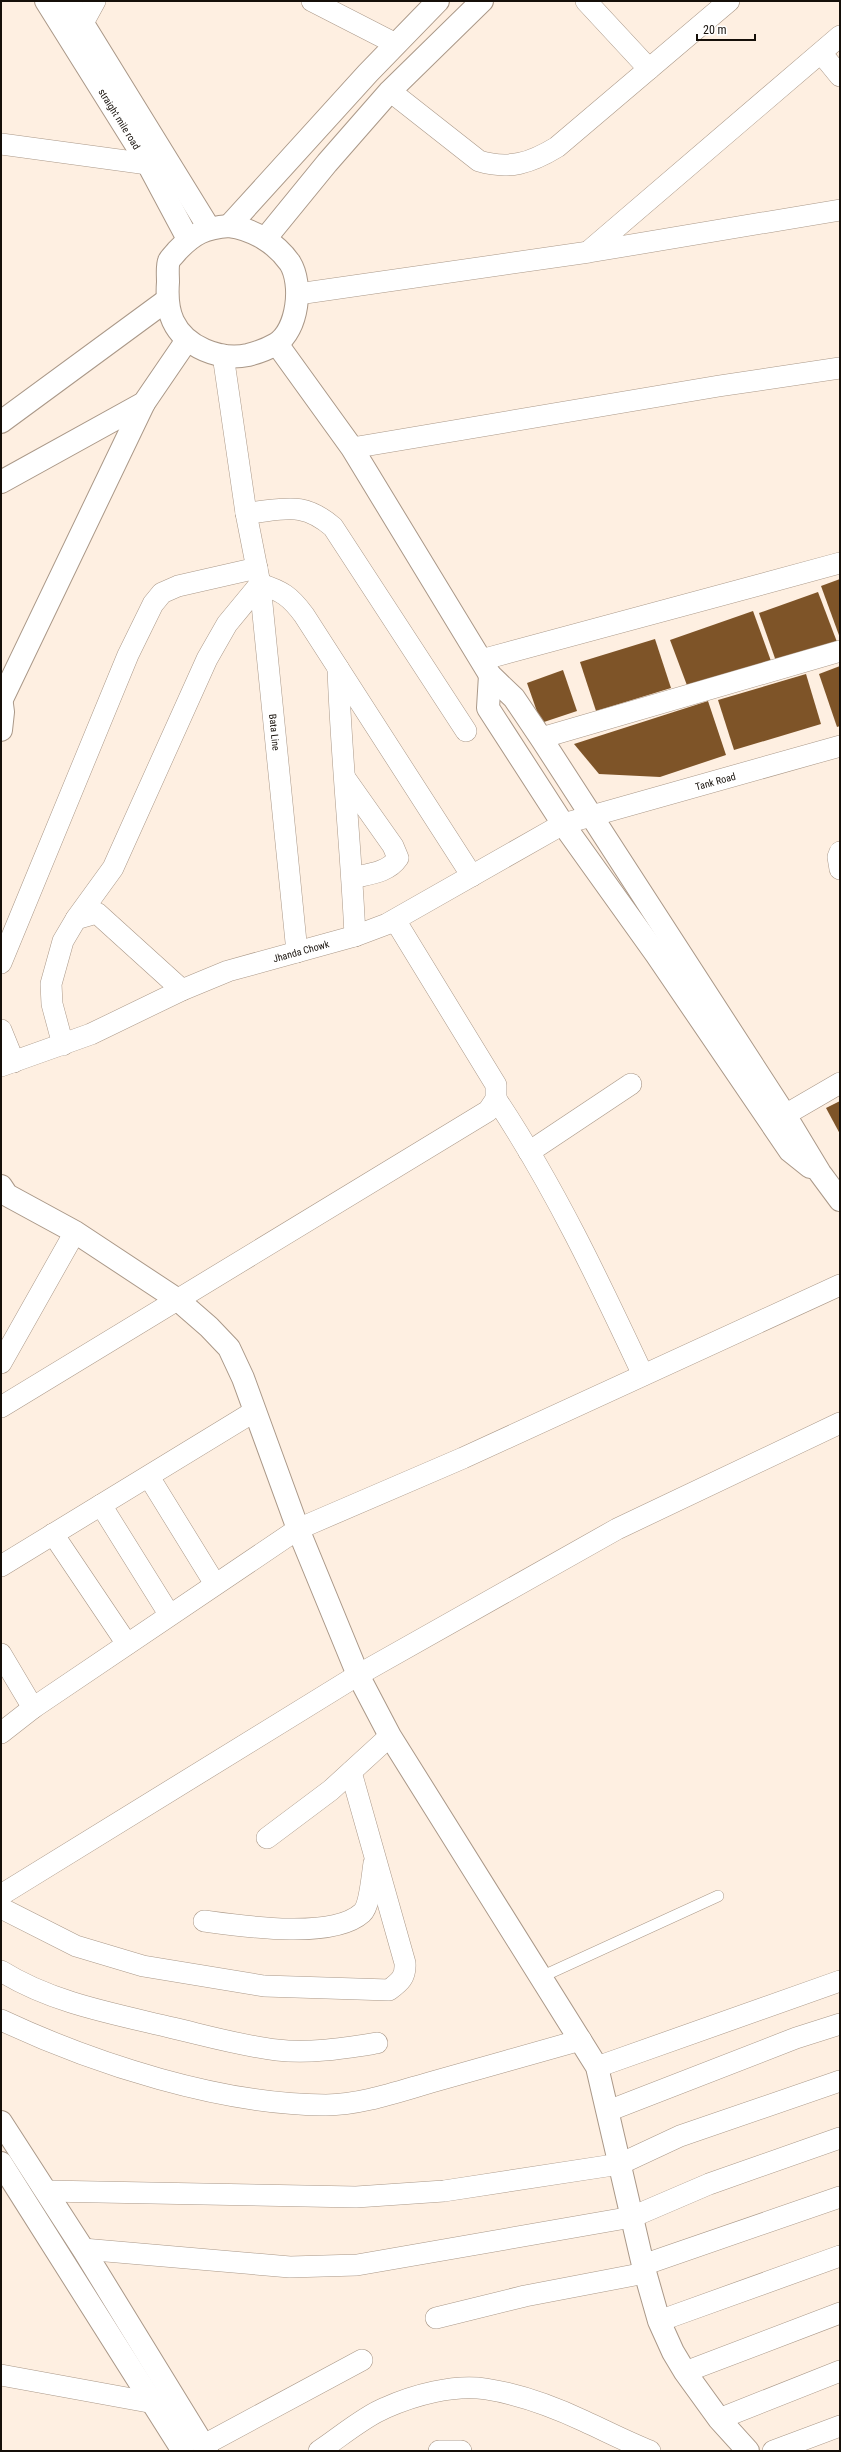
<svg xmlns="http://www.w3.org/2000/svg" width="841" height="2452" font-family="'Roboto Condensed',sans-serif">
  <style>
    .building { fill: #7e5428 }
    .lines { fill: none; stroke-linecap: round; stroke-linejoin: round }
    .lane-casing { stroke: #aa9888; stroke-width: 12 }
    .street-casing { stroke: #aa9888; stroke-width: 22 }
    .secondary-casing { stroke: #aa9888; stroke-width: 24 }
    .lane { stroke: #fff; stroke-width: 11 }
    .street { stroke: #fff; stroke-width: 21 }
    .secondary { stroke: #fff; stroke-width: 22 }
    .labels { text-anchor: middle; dominant-baseline: central; stroke-width: 4; stroke-linejoin: round; paint-order: stroke }
    .street-label { font-size: 10px; fill: #150f09; stroke: #fff }
  </style>
  <rect width="100%" height="100%" fill="#feefe1"/>
  <!-- building -->
  <g class="building">
    <polygon points="840,579 840,638 821,586"/>
    <polygon points="818,592 837,642 777,664 759,613"/>
    <polygon points="753,611 771,661 688,688 670,640"/>
    <polygon points="655,639 671,688 596,711 580,662"/>
    <polygon points="840,666 840,726 837,727 819,674"/>
    <polygon points="563,670 577,711 541,723 527,683"/>
    <polygon points="806,674 821,724 734,750 718,700"/>
    <polygon points="708,701 726,755 660,777 599,774 574,744"/>
    <polygon points="840,1101 840,1134 826,1108"/>
  </g>
  <g class="lines">
    <!-- lane casing -->
    <g class="lane-casing">
      <polyline id="lane" points="541,1977 718,1896"/>
    </g>
    <!-- street casing -->
    <g class="street-casing">
      <g id="street">
        <polyline points="312,1 396,44"/>
        <polyline points="586,1 649,69"/>
        <polyline points="83,23 95,1"/>
        <polyline points="822,54 840,76"/>
        <path d="M390,91L479,161C509,170 531,163 557,147L729,1"/>
        <polyline points="1,144 148,164"/>
        <polyline points="589,251 840,36"/>
        <polyline points="298,294 589,252 840,210"/>
        <path id="s1" d="M223,355L246,513L260,584L297,952"/>
        <polyline points="352,448 719,386 840,368"/>
        <path d="M246,513C284,510 302,500 333,527L466,731"/>
        <polyline points="481,660 840,563"/>
        <path d="M338,668C341,757 351,846 355,936"/>
        <polyline points="541,738 840,651"/>
        <path d="M345,778L393,846L398,858C388,873 368,874 352,878"/>
        <polyline points="840,852 838,857 840,869"/>
        <polyline points="76,919 97,913 182,990"/>
        <polyline points="1,963 128,655 153,604 162,593 178,586 257,568"/>
        <polyline points="1,1030 14,1062"/>
        <path d="M63,1045L52,1004L51,984L63,941L76,919L113,868L207,659L227,624L260,584C282,591 290,596 304,615L472,876"/>
        <path id="s2" d="M1,1066L91,1034L182,990L228,971L355,936L387,924L563,824L840,746"/>
        <path d="M496,1099C554,1186 599,1281 643,1375"/>
        <polyline points="785,1115 840,1083"/>
        <polyline points="529,1152 631,1084"/>
        <polyline points="1,1363 75,1232"/>
        <polyline points="1,1407 488,1111 496,1099 496,1085 395,920"/>
        <polyline points="149,1477 215,1584"/>
        <polyline points="101,1505 169,1614"/>
        <polyline points="53,1534 127,1644"/>
        <polyline points="1,1566 255,1411"/>
        <polyline points="1,1654 33,1708"/>
        <polyline points="1,1733 33,1708 298,1529 463,1458 840,1285"/>
        <polyline points="267,1838 331,1790 390,1736"/>
        <polyline points="1,1895 358,1675 617,1529 840,1423"/>
        <path d="M1,1908L76,1946L143,1966L264,1986L389,1990C400,1982 406,1977 405,1963L351,1772"/>
        <path d="M204,1921C241,1926 332,1940 362,1913C370,1906 372,1875 374,1863"/>
        <path d="M1,1971C52,2003 115,2014 173,2028C207,2036 242,2046 277,2050C310,2054 345,2048 377,2043"/>
        <path d="M1,2020C95,2064 222,2105 326,2105C361,2105 400,2091 432,2082C482,2068 531,2054 581,2040"/>
        <polyline points="597,2067 840,1981"/>
        <polyline points="608,2111 796,2038 840,2024"/>
        <polyline points="46,2191 356,2197 444,2191 620,2164 680,2136 840,2081"/>
        <polyline points="83,2249 290,2267 357,2265 632,2217 709,2184 840,2138"/>
        <polyline points="643,2265 840,2197"/>
        <polyline points="436,2318 525,2296 645,2273"/>
        <polyline points="659,2321 840,2256"/>
        <polyline points="685,2372 840,2313"/>
        <polyline points="1,2375 154,2403"/>
        <polyline points="719,2419 840,2371"/>
        <polyline points="204,2445 362,2360"/>
        <path d="M319,2451C339,2438 363,2417 385,2408C414,2395 454,2384 486,2389C518,2394 554,2407 584,2421C606,2431 627,2442 650,2451"/>
        <polyline points="439,2451 461,2451"/>
        <polyline points="773,2451 840,2426"/>
      </g>
    </g>
    <!-- secondary casing -->
    <g class="secondary-casing">
      <g id="secondary">
        <path id="s3" d="M46,1L148,164L188,239"/>
        <polyline points="69,1 209,228"/>
        <path d="M229,226C253,229 276,243 290,263C303,284 298,330 276,344C269,348 256,353 248,355C220,361 185,347 173,321C167,308 167,295 168,282C168,276 167,266 169,261C170,258 175,254 177,251C194,233 205,228 229,226Z"/>
        <polyline points="229,226 368,73 438,1"/>
        <polyline points="265,239 327,163 390,91 482,1"/>
        <polyline points="277,344 352,448 490,675 514,698 541,738 785,1115 820,1173 840,1200"/>
        <polyline points="1,422 167,300"/>
        <polyline points="1,482 144,403 187,340"/>
        <polyline points="490,675 488,708 563,824 656,954 790,1151 810,1167"/>
        <polyline points="1,697 3,712 1,730"/>
        <polyline points="2,699 144,403"/>
        <polyline points="1,1186 7,1195 75,1232 178,1300 209,1327 229,1348 243,1378 298,1529 358,1675 390,1736 597,2067 643,2265 659,2321 673,2352 685,2372 719,2419 748,2451"/>
        <polyline points="1,2122 83,2249 207,2451"/>
        <polyline points="1,2163 183,2451"/>
      </g>
    </g>
    <!-- lane -->
    <use href="#lane" class="lane"/>
    <!-- street -->
    <use href="#street" class="street"/>
    <!-- secondary -->
    <use href="#secondary" class="secondary"/>
  </g>
  <g class="labels">
    <!-- street labels -->
    <g class="street-label">
      <text stroke="none"><textPath href="#s3" startOffset="139">straight mile road</textPath></text>
      <text stroke="none"><textPath href="#s1" startOffset="381">Bata Line</textPath></text>
      <text stroke="none"><textPath href="#s2" startOffset="773">Tank Road</textPath></text>
      <text stroke="none"><textPath href="#s2" startOffset="322">Jhanda Chowk</textPath></text>
    </g>
  </g>
  <!-- border -->
  <rect width="841" height="2452" fill="none" stroke="#150f09" stroke-width="4"/>
  <!-- scale -->
  <path d="M697 34v6h58v-6" fill="none" stroke="#150f09" stroke-width="2"/>
  <text x="703" y="34" font-size="12" fill="#150f09" stroke="#ffffff" stroke-width="3" paint-order="stroke">20 m</text>
</svg>
